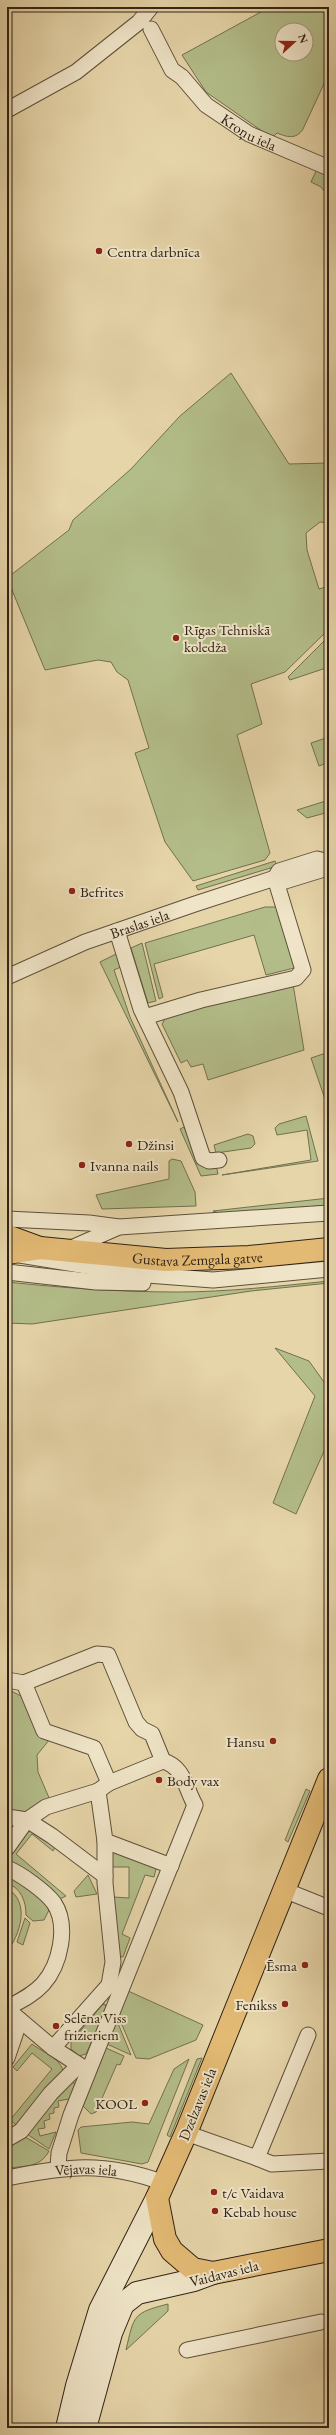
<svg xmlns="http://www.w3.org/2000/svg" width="336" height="2435" font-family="'EB Garamond',serif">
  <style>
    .green { fill: #b3bd89; stroke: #727050; fill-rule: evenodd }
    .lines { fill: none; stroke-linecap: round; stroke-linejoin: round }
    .minor-casing { stroke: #5e503b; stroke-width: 17 }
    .secondary-casing { stroke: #312316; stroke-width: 24 }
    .primary-casing { stroke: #312316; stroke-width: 24 }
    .minor { stroke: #efe4c7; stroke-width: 15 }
    .secondary { stroke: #efe4c7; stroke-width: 22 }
    .primary { stroke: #e3ba74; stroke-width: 22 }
    .poi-dot { fill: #8f2418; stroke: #efe4c7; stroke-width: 1.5 }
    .labels { text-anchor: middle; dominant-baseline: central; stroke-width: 4; stroke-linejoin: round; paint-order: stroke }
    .street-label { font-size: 15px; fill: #312316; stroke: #efe4c7 }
    .poi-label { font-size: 15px; fill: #312316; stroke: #efe4c7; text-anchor: start }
  </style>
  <rect width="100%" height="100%" fill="#e6d5a9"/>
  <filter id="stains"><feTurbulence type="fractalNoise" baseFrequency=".005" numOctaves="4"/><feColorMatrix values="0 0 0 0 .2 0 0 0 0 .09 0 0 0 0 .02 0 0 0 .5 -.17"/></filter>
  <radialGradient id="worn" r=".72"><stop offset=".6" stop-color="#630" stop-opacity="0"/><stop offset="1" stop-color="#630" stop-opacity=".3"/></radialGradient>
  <!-- green -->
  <g class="green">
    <path d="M270,7H329V55L324,66L329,68V73L303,129C296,140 287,137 277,133L272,138L206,92L182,55ZM282,30H306V54H282Z"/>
    <polygon points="317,169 329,175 328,196 321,187 311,182"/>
    <polygon points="231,373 289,464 329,463 329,523 320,522 306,533 307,550 319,589 329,586 329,629 285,672 251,684 262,724 237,735 270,853 265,860 193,881 165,842 135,753 149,748 128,680 117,672 111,662 98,660 45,670 7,578 69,530 73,520 131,469 180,416"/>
    <polygon points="329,636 329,667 290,680 288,677"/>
    <polygon points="329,737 329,762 319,766 311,743"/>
    <polygon points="329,800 329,812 307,818 297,810"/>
    <polygon points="275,861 277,866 198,890 196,886"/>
    <polygon points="265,907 280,907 298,967 266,975 254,935 154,964 163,997 159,999 145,943"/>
    <polygon points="142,943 156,1001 148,1003 131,948"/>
    <polygon points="118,953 123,966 114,970 130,1017 178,1122 100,962"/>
    <polygon points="293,984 304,1050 208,1080 203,1064 191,1067 187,1060 181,1063 162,1024 166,1017"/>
    <polygon points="329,1052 329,1104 327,1105 311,1058"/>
    <polygon points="306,1116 318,1161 222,1175 311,1160 307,1130 277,1135 275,1128 279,1124"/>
    <polygon points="184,1127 201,1166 216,1165 218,1174 201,1176 180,1129"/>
    <polygon points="248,1134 253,1136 255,1144 251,1148 216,1153 214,1145"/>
    <polygon points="172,1159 181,1161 195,1192 196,1206 102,1209 96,1195 169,1179 169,1161"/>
    <polygon points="329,1198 329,1205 222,1214 213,1211"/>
    <path d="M329,1281V1283L251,1291L32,1324L7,1323V1282C64,1288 120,1292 177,1292C228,1292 279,1286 329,1281Z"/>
    <polygon points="275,1348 309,1361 329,1389 329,1440 296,1514 273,1503 315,1396"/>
    <polygon points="7,1689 25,1698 50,1739 37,1755 38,1772 50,1800 22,1817 7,1814"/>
    <polygon points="306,1789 310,1791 288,1842 285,1840"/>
    <polygon points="27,1828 55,1847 53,1851 32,1834 16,1854 66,1896 56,1901 7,1866 7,1851"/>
    <polygon points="117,1851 151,1863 156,1869 154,1877 145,1875 122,1934 130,1938 123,1957 118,1956 113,1897 129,1898 129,1867 111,1867 112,1853"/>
    <path d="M7,1874L51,1906L44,1920L33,1921L26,1915C26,1901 21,1888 7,1883Z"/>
    <polygon points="88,1875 97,1894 76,1897 74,1891"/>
    <path d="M7,1888C31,1903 20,1934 7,1952Z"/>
    <polygon points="25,1918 30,1923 23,1945 17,1942"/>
    <polygon points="126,1990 203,2025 196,2040 149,2059 136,2058 117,2013"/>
    <polygon points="105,2004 106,2009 86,2054 79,2056 71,2049 71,2042 102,2005"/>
    <polygon points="115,2020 117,2021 131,2055 107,2044"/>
    <path d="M32,2044C42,2052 63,2059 63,2073L19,2127L10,2120L52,2069L32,2053L17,2071L13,2067Z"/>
    <polygon points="106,2048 124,2056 120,2065 117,2064 96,2112 91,2114 83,2106"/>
    <polygon points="202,2058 170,2137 167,2135 197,2059"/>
    <polygon points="189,2059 148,2162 142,2164 81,2153 78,2130 81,2127 132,2122 149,2124 174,2069"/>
    <polygon points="72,2080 76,2086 69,2099 58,2101 59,2107 54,2108 54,2113 49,2114 50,2119 44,2121 45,2128 38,2129 40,2136 56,2132 49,2149 24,2132"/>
    <path d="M22,2135L49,2151C40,2168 25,2166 7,2168V2144Z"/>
    <path d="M168,2304V2311L126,2350C134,2315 133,2313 168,2304Z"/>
  </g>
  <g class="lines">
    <!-- minor casing -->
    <g class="minor-casing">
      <g id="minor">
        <path id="s1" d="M151,29L172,70L182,77L206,105L249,134L329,168"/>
        <polyline points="7,110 76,72 139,22 151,7"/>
        <polyline points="275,878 282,882 321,870 328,862"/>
        <polyline points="117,931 141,1009 181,1092 203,1158 209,1161 219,1160"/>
        <path id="s2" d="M7,977L85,942L195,904L275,878L279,871L317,859L329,862"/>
        <polyline points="145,1017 201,1000 296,978 303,970 275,878"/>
        <polyline points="7,1219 89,1223 119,1227 329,1213"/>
        <polyline points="69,1249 119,1227"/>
        <polyline points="20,1255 134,1274 213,1280 329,1269"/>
        <polyline points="7,1272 96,1282 143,1283"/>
        <polyline points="7,1680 24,1683 97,1654 108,1655 136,1722 142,1729 152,1734 163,1761 109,1783"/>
        <polyline points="24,1683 44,1731 94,1748 109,1783 98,1791 105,1841 171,1866"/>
        <polyline points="98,1791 46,1807 27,1820 52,1836 105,1876"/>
        <polyline points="7,1817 27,1820 7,1848"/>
        <path d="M7,1868C21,1874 45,1891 54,1903C69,1926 60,1965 43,1984C33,1995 20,2001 7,2008"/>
        <polyline points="284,1890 329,1908"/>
        <polyline points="7,2009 53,2048 87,2070"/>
        <polyline points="53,2048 109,1985 113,1962 105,1883 105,1841"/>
        <polyline points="7,2058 20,2020"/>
        <polyline points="186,2133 257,2158 308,2035"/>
        <polyline points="7,2139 21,2131 51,2093 78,2066"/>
        <polyline points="257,2158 272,2164 329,2161"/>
        <path d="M58,2168L59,2153L71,2115L195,1805C185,1787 184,1767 163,1761"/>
        <path id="s3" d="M7,2178C66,2166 105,2161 164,2183"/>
        <polyline points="187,2350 321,2322"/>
      </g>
    </g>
    <!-- secondary casing -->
    <g class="secondary-casing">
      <g id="secondary">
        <polyline points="67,2428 77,2386 100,2310 157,2198"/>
        <polyline points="85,2428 111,2333 123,2304 137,2293 194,2280 213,2273"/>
      </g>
    </g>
    <!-- primary casing -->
    <g class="primary-casing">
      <g id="primary">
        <path id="s4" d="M7,1236L40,1248L166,1260L249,1257L329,1249"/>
        <polyline points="7,1253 40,1248"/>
        <polyline points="329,1779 186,2133 157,2198 165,2239 172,2251 193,2269 213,2273 329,2250"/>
      </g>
    </g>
    <!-- minor -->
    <use href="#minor" class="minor"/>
    <!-- secondary -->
    <use href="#secondary" class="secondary"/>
    <!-- primary -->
    <use href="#primary" class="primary"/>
  </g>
  <!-- markers -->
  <g class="poi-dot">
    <circle cx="99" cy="251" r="4"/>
    <circle cx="176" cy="638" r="4"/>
    <circle cx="72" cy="891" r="4"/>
    <circle cx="129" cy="1144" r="4"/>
    <circle cx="82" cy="1165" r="4"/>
    <circle cx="273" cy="1741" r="4"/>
    <circle cx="159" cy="1780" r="4"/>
    <circle cx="305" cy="1965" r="4"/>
    <circle cx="285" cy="2004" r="4"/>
    <circle cx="56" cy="2026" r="4"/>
    <circle cx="145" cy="2103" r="4"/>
    <circle cx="214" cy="2192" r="4"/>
    <circle cx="215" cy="2211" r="4"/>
  </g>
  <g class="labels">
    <!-- street labels -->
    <g class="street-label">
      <text stroke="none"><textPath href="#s1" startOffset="146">Kroņu iela</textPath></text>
      <text stroke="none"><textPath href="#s2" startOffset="143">Braslas iela</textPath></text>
      <text stroke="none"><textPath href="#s4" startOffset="193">Gustava Zemgala gatve</textPath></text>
      <text transform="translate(197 2104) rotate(-68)">Dzelzavas iela</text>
      <text stroke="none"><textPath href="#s3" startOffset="80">Vējavas iela</textPath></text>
      <text transform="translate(224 2273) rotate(-14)">Vaidavas iela</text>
    </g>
    <!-- poi labels -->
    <g class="poi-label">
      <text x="107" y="251">Centra darbnīca</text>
      <text x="184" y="629">Rīgas Tehniskā<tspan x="184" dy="17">koledža</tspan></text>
      <text x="80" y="891">Befrites</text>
      <text x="137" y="1144">Džinsi</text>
      <text x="90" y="1165">Ivanna nails</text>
      <text x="265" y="1741" text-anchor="end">Hansu</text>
      <text x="167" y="1780">Body vax</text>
      <text x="297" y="1965" text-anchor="end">Ēsma</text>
      <text x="277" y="2004" text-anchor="end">Fenikss</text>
      <text x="64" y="2017">Selēna Viss<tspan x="64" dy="17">frizieriem</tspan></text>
      <text x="137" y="2103" text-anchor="end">KOOL</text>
      <text x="222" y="2192">t/c Vaidava</text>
      <text x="223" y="2211">Kebab house</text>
    </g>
  </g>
  <!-- margin -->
  <rect width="336" height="2435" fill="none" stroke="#e6d5a9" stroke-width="24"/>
  <rect x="8" y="8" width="320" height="2419" fill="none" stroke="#312316" stroke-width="2"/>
  <rect x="12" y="12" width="312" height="2411" fill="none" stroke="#312316"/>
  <!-- north arrow -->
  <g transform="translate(294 42) rotate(69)"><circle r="19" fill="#efe4c7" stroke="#a39780"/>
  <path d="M0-3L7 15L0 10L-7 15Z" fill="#8f2418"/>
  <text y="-6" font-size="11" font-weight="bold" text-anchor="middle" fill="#312316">N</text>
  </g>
  <rect width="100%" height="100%" filter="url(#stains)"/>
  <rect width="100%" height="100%" fill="url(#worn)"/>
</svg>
